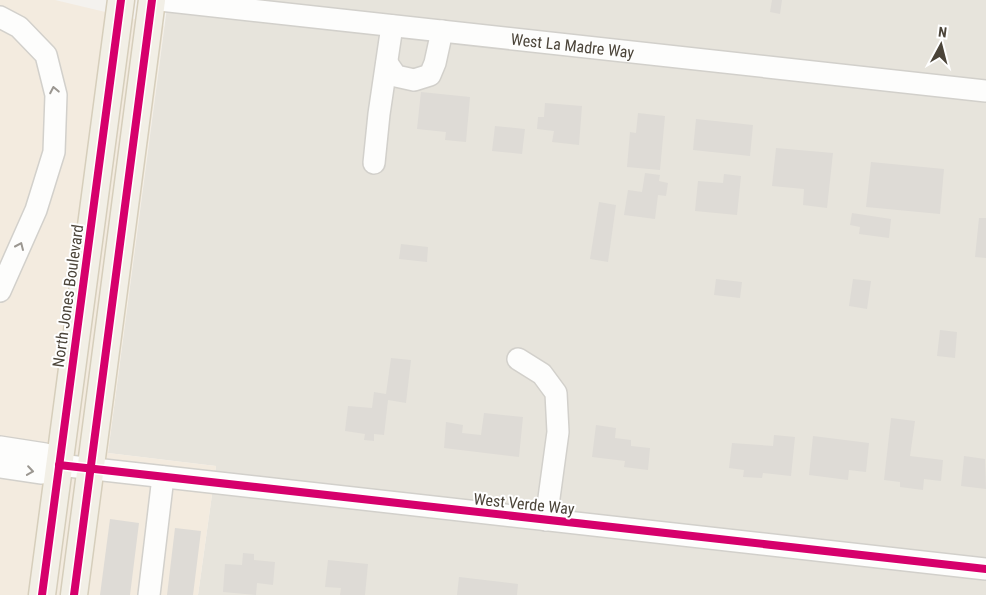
<svg xmlns="http://www.w3.org/2000/svg" width="986" height="595" font-family="'Roboto Condensed',sans-serif">
  <style>
    .residential { fill: #e7e4dc }
    .commercial { fill: #f3ebdf }
    .building { fill: #dedbd6 }
    .lines { fill: none; stroke-linecap: round; stroke-linejoin: round }
    .minor-casing { stroke: #d2d0cb; stroke-width: 24 }
    .major-casing { stroke: #d6cebb; stroke-width: 29 }
    .minor { stroke: #fdfdfc; stroke-width: 21 }
    .major { stroke: #f2efe6; stroke-width: 26 }
    .cycleway-casing { stroke: #fff; stroke-width: 11 }
    .cycleway { stroke: #d6006c; stroke-width: 8 }
    .oneway { stroke: #9b9791 }
    .labels { text-anchor: middle; dominant-baseline: central; stroke-width: 4; stroke-linejoin: round; paint-order: stroke }
    .street-label { font-size: 16px; fill: #4b4439; stroke: #fff }
  </style>
  <rect width="100%" height="100%" fill="#f4f2ee"/>
  <!-- residential -->
  <polygon class="residential" points="168,0 986,0 986,595 198,595 216,466 108,453"/>
  <!-- commercial -->
  <polygon class="commercial" points="0,0 55,0 164,26 108,453 216,466 198,595 0,595"/>
  <!-- building -->
  <g class="building">
    <polygon points="772,0 782,0 780,14 770,12"/>
    <polygon points="421,92 470,97 466,142 445,140 446,132 417,129"/>
    <polygon points="545,103 582,106 579,145 552,142 554,131 537,129 538,117 544,117"/>
    <polygon points="638,113 665,116 660,170 627,167 630,132 636,133"/>
    <polygon points="696,119 753,125 750,156 693,150"/>
    <polygon points="495,126 525,129 522,154 492,151"/>
    <polygon points="776,148 833,153 827,208 803,205 804,189 772,186"/>
    <polygon points="871,162 944,169 940,214 866,207"/>
    <polygon points="645,173 660,175 659,181 668,183 666,196 658,195 655,219 624,215 628,190 642,192"/>
    <polygon points="724,174 741,176 737,215 695,211 698,181 723,183"/>
    <polygon points="599,202 616,205 608,262 590,259"/>
    <polygon points="852,213 891,219 889,238 859,234 860,227 850,225"/>
    <polygon points="979,218 986,218 986,258 975,257"/>
    <polygon points="401,244 428,247 427,262 399,259"/>
    <polygon points="716,279 742,282 740,298 714,295"/>
    <polygon points="853,279 871,281 867,309 849,306"/>
    <polygon points="940,330 957,332 955,358 937,356"/>
    <polygon points="391,358 411,360 406,403 388,400 384,435 374,434 374,441 364,440 365,434 345,431 348,406 372,408 374,392 386,394"/>
    <polygon points="484,413 523,417 519,457 444,448 446,422 463,425 462,433 481,435"/>
    <polygon points="891,418 915,421 910,456 943,460 941,481 924,479 923,490 900,487 900,482 884,480"/>
    <polygon points="596,425 616,428 615,438 631,440 631,446 650,448 648,470 624,467 625,461 592,457"/>
    <polygon points="774,435 795,437 791,476 763,473 762,478 743,477 744,470 729,468 732,443 773,446"/>
    <polygon points="813,436 869,443 866,472 849,470 848,480 809,475"/>
    <polygon points="964,456 985,459 986,489 961,486"/>
    <polygon points="110,519 139,523 130,595 100,595"/>
    <polygon points="175,528 201,531 193,595 167,595"/>
    <polygon points="243,553 254,554 254,560 275,562 273,585 257,583 256,595 223,592 225,564 242,565"/>
    <polygon points="328,560 368,564 365,595 340,595 341,588 325,587"/>
    <polygon points="459,577 518,584 517,595 457,595"/>
  </g>
  <g class="lines">
    <!-- minor casing -->
    <g class="minor-casing">
      <g id="minor">
        <path id="s1" d="M160,0L986,91"/>
        <polyline points="0,17 19,27 46,55 56,95 54,152 36,210 0,291"/>
        <polyline points="387,63 396,76 414,80 430,75 435,63 442,31"/>
        <polyline points="374,163 379,114 392,26"/>
        <polyline points="518,359 542,374 556,393 558,432 546,520"/>
        <polyline points="0,447 45,454 59,465"/>
        <polyline points="0,467 42,473 59,465 986,569"/>
        <polyline points="149,595 163,477"/>
      </g>
    </g>
    <!-- major casing -->
    <g class="major-casing">
      <g id="major">
        <polyline points="42,595 121,0"/>
        <polyline points="74,595 152,0"/>
      </g>
    </g>
    <!-- minor -->
    <use href="#minor" class="minor"/>
    <!-- major -->
    <use href="#major" class="major"/>
    <!-- cycleway casing -->
    <g class="cycleway-casing">
      <g id="cycleway">
        <polyline points="59,465 986,569"/>
        <polyline points="42,595 121,0"/>
        <polyline points="74,595 152,0"/>
      </g>
    </g>
    <!-- cycleway -->
    <use href="#cycleway" class="cycleway"/>
  </g>
  <!-- one-way arrows -->
  <defs><path id="oneway-chevron" d="M-2-3.5L2.5 0L-2 3.5" fill="none" stroke-width="1.6" stroke-linecap="round" stroke-linejoin="round" transform="scale(1.25)"/></defs>
  <g class="oneway">
    <use href="#oneway-chevron" transform="translate(54 90) rotate(-101)"/>
    <use href="#oneway-chevron" transform="translate(20 246) rotate(-66)"/>
    <use href="#oneway-chevron" transform="translate(30 471) rotate(8)"/>
  </g>
  <g class="labels">
    <!-- street labels -->
    <g class="street-label">
      <text stroke="none"><textPath href="#s1" startOffset="415">West La Madre Way</textPath></text>
      <text transform="translate(68 296) rotate(-82)">North Jones Boulevard</text>
      <text transform="translate(524 504) rotate(6)">West Verde Way</text>
    </g>
  </g>
  <!-- north arrow -->
  <g transform="translate(941 45) rotate(7)" stroke="#ffffff" stroke-width="4" paint-order="stroke">
  <path d="M0-4L9 19L0 12L-9 19Z" fill="#4b4439"/>
  <text y="-8" font-size="14" font-weight="bold" text-anchor="middle" fill="#4b4439">N</text>
  </g>
</svg>
